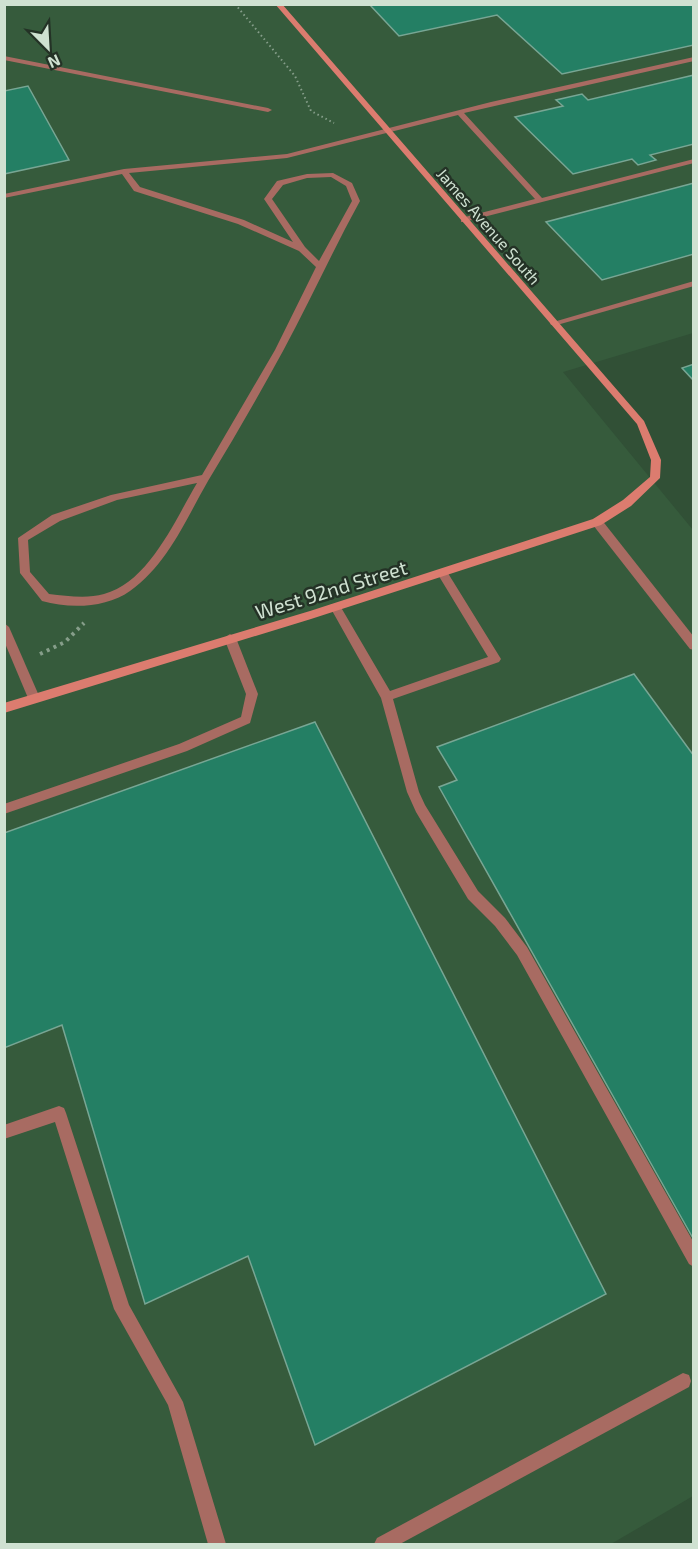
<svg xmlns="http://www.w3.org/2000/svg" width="698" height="1549" font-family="'Exo 2',sans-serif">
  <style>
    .built { fill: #365b3c }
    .building { fill: #247f64; stroke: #78a694; stroke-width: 1.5 }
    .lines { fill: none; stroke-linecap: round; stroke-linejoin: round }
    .path-far1 { stroke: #869e8a; stroke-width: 2; stroke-dasharray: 1.5 3; stroke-linecap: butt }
    .path { stroke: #869e8a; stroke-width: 4; stroke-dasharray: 3 4.5; stroke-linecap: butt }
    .lane { fill: #a86b62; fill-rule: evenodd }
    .secondary { fill: #dc7c6f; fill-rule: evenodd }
    .labels { text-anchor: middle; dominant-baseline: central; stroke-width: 5; stroke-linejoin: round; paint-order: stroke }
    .far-street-label { font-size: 16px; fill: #cfe1d1; stroke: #243226 }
    .street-label { font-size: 20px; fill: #cfe1d1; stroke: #243226 }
  </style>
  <rect width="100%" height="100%" fill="#315036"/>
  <!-- built -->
  <polygon class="built" points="5,5 693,5 693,333 563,372 693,530 693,1496 611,1544 5,1544"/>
  <!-- building -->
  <g class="building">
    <polygon points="369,4 694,4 694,45 562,74 497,15 399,36"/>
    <polygon points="694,75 694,144 650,155 656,160 638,165 632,159 573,174 515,117 563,106 556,100 582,94 588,100"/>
    <polygon points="28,86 69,160 4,174 4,91"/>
    <polygon points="694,183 694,254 602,280 546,222"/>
    <polygon points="694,364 694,381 682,368"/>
    <polygon points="634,674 694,756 694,1240 439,787 457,780 437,747"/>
    <polygon points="315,722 606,1294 315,1445 248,1256 145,1304 62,1025 4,1048 4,833"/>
  </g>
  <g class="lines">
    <!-- path-far1 -->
    <polyline class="path-far1" points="235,4 295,76 311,111 334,123"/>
    <!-- path -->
    <polyline class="path" points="40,654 65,642 84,623"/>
    <!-- lane -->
    <g class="lane">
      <polygon points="4,56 268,108 272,110 268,112 4,60"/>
      <path d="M694,57V61L464,113L542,198L694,159V163L464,222H461V218L535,199L458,115L287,158L129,173L140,187L244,220L293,242L264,199L277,181L307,174L333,173L352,183L360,201C333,250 310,301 283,351C259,395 234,438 208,481C186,519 168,564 130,591C106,608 70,609 42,601L20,573L18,538L52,515L111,495L202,475L275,350L316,267L299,251L238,224L134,191L122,174L4,198V194L124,169L287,154L491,102ZM331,177L346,186L352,201L319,261L305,247L272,199L283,185L307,178ZM197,483C175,520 149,582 104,594C87,599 67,596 49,594L30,572L28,540L60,521L117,500Z"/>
      <polygon points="694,281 694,286 557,325 551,325 550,323"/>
      <polygon points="597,518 601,519 694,637 694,650 690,649 593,525 593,519"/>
      <polygon points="442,569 446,570 501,659 499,662 393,699 419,792 425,805 478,891 505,918 527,947 694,1243 694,1267 689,1264 517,955 495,926 468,899 416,812 407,792 381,698 330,607 331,604 339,604 390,691 488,657 437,573"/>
      <polygon points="4,623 9,627 40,698 38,701 30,701 28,698 4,641"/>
      <polygon points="230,634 236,638 258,694 250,723 187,751 4,814 4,804 179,744 241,717 246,694 224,638"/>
      <polygon points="59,1106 64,1108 66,1113 129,1305 183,1402 226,1544 208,1544 168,1405 114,1309 55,1122 4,1139 4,1125"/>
      <polygon points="683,1373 689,1375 691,1381 689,1387 400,1544 374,1544 377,1538"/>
    </g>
    <!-- secondary -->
    <polygon class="secondary" points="275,4 282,4 644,421 661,460 660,478 631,506 601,525 311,619 4,713 4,703 310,611 593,519 623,500 650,477 651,460 637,424"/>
  </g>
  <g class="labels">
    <!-- far-street labels -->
    <g class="far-street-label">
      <text transform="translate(489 226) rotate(49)">James Avenue South</text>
    </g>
    <!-- street labels -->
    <g class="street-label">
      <text transform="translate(331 589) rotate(-17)">West 92nd Street</text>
    </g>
  </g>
  <!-- border -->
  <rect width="698" height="1549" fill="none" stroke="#cfe1d1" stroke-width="12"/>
  <!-- north arrow -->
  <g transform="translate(48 48) rotate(156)" stroke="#243226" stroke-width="4.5" paint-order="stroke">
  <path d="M0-4.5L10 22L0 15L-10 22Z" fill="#cfe1d1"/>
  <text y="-9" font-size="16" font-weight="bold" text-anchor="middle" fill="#cfe1d1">N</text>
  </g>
</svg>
